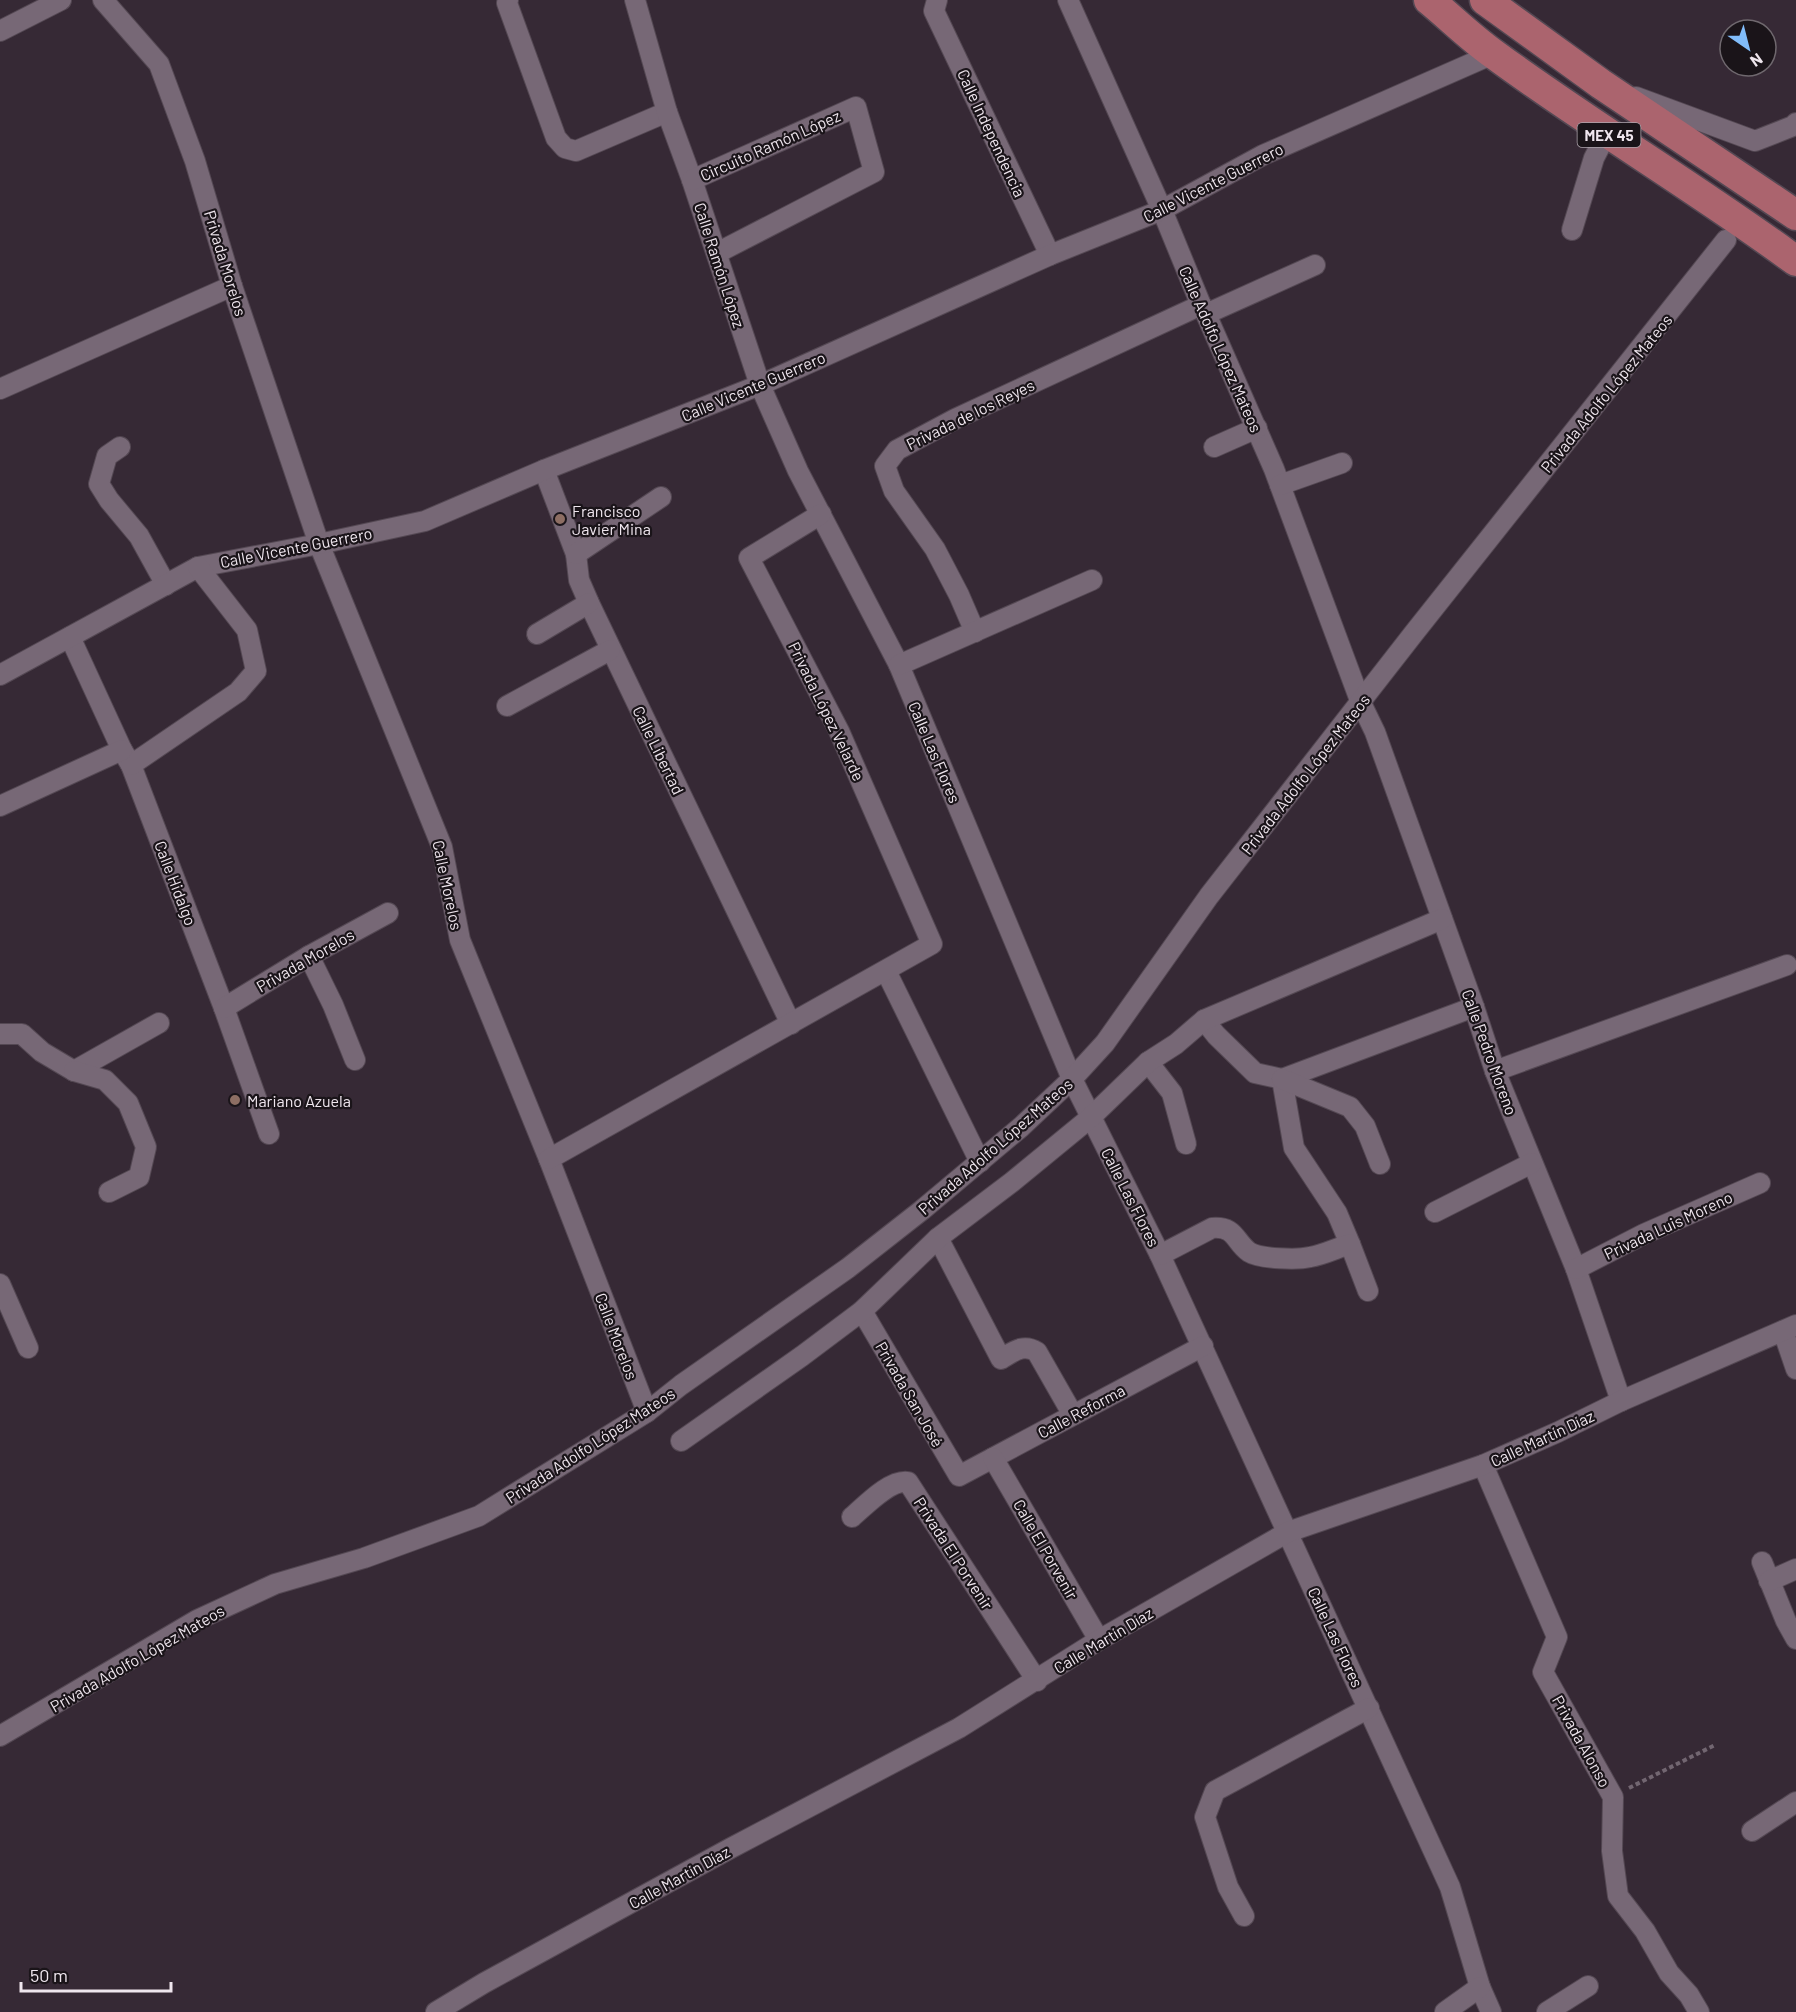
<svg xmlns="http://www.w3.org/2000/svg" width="1796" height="2012" font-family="Barlow,sans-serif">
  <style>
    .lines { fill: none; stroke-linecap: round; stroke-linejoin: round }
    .minor-casing { stroke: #544853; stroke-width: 22 }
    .primary-casing { stroke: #544853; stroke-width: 33 }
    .path { stroke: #726671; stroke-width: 4; stroke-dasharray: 4.5 3; stroke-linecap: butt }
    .minor { stroke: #776876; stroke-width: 20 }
    .primary { stroke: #ab646e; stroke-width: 30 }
    .education-dot { fill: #8d6e63; stroke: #1a1419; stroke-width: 2 }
    .labels { text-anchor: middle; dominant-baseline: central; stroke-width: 4.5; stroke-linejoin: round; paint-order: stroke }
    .shield { fill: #1a1419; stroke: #afa7ae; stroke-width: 1.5 }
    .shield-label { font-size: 15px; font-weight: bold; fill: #efe6ee }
    .street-label { font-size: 16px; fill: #efe6ee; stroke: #1a1419 }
    .poi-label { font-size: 16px; fill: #efe6ee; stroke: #1a1419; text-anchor: start }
  </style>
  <rect width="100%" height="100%" fill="#362935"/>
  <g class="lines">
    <!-- minor casing -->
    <g class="minor-casing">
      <g id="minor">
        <polyline points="103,0 159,64 195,161 232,286 319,544 442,847 460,940 549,1159 647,1412"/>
        <polyline points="508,0 507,3 556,138 565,148 576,151 667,112"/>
        <polyline points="635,0 667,112 692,180 760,385 798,471 899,665 1072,1079 1160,1255 1450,1887 1480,1987 1491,2012"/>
        <polyline points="937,0 934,11 1050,255"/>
        <polyline points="1068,0 1162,210 1201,305 1206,314 1274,469 1361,703 1375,732 1474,1007 1495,1071 1576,1269 1621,1401"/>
        <polyline points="0,31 61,0"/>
        <polyline points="1636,97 1755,141 1793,126 1796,123"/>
        <polyline points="692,180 856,107 874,172 717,253"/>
        <polyline points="1572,230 1594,158 1607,133"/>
        <polyline points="1206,314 1315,265"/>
        <polyline points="0,389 232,286"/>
        <polyline points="120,447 107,456 99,484 109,500 139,536 166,585"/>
        <polyline points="1214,447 1257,428"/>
        <polyline points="544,470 576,554 579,580 589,603 791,1024"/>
        <polyline points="1280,485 1342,463"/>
        <polyline points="576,554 661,497"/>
        <polyline points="975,632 959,595 935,549 894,491 885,466 897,450 955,419 1201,305"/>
        <polyline points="537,634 589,603"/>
        <polyline points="70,637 122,750 131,765 224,1008 269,1134"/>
        <polyline points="899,665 1092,580"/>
        <polyline points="0,675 198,567 319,544 425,521 544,470 760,385 1050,255 1162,210 1263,155 1493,54"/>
        <polyline points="507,706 610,650"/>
        <polyline points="131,765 238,692 256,671 247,630 198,567"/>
        <polyline points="0,806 122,750"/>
        <polyline points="309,956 333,1005 355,1060"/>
        <polyline points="886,971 980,1162"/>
        <polyline points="224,1008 309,956 388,913"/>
        <polyline points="1204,1020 1216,1035 1255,1073 1282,1079 1294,1148 1337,1213 1350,1244"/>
        <polyline points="0,1034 22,1034 42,1052 74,1071 159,1023"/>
        <polyline points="1148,1062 1172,1093 1186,1144"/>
        <polyline points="74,1071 105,1080 128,1103 146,1147 139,1177 109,1192"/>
        <polyline points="1495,1071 1787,965"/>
        <polyline points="1282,1079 1474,1007"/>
        <polyline points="1282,1079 1350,1107 1365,1126 1380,1164"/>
        <polyline points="549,1159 932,944 839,731 749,558 821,514"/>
        <polyline points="1435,1212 1532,1163"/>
        <path d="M938,1238L1001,1359C1013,1352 1023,1343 1037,1352L1073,1415"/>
        <path d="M1160,1255L1212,1228C1236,1226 1234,1241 1249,1252C1260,1259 1298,1260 1310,1257C1323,1255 1337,1248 1350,1244L1368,1291"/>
        <polyline points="1576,1269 1644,1234 1760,1183"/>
        <polyline points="0,1284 28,1348"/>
        <polyline points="862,1311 959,1476 1203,1346"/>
        <polyline points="1783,1331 1796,1369"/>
        <polyline points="681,1441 802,1356 862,1311 938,1238 1012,1182 1090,1118 1148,1062 1176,1044 1204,1020 1442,919"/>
        <polyline points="993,1458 1099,1640"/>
        <polyline points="1483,1465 1557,1637 1543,1672 1613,1797 1612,1851 1618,1896 1645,1931 1669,1973 1689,1995 1699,2012"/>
        <path d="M852,1517C865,1506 890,1479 908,1482L1037,1681"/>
        <polyline points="1762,1562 1786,1621 1796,1639"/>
        <polyline points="1769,1581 1796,1569"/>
        <polyline points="0,1736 197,1620 275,1584 364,1558 479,1516 647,1412 681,1385 848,1268 922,1210 1021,1127 1072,1079 1105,1043 1209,896 1414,633 1726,240"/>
        <polyline points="1752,1831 1796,1802"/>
        <polyline points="1244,1916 1228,1887 1205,1817 1215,1791 1369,1708"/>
        <polyline points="436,2012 484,1983 731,1848 959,1728 1099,1640 1288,1532 1483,1465 1558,1432 1621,1401 1796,1325"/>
        <polyline points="1445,2012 1480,1987"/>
        <polyline points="1547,2012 1588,1986"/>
      </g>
    </g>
    <!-- primary casing -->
    <g class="primary-casing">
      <g id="primary">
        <path d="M1429,0C1451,18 1472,39 1495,55C1593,127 1698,189 1796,261"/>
        <polyline points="1485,0 1601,84 1796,215"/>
      </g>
    </g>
    <!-- path -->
    <polyline class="path" points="1629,1788 1715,1745"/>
    <!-- minor -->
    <use href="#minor" class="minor"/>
    <!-- primary -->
    <use href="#primary" class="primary"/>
  </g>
  <!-- markers -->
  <g class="education-dot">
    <circle cx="560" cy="519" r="6"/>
    <circle cx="235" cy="1100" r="6"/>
  </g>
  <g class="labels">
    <!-- shield labels -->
    <rect class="shield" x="1577.5" y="123" width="63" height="24" rx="4.5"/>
    <g class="shield-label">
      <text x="1609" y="135">MEX 45</text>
    </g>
    <!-- street labels -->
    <g class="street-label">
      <text transform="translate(992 133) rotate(65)">Calle Independencia</text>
      <text transform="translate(770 145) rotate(-24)">Circuito Ramón López</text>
      <text transform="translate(1213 182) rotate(-27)">Calle Vicente Guerrero</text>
      <text transform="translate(226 263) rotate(73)">Privada Morelos</text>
      <text transform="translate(720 265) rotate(72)">Calle Ramón López</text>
      <text transform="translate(1221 349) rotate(66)">Calle Adolfo López Mateos</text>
      <text transform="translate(753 386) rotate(-23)">Calle Vicente Guerrero</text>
      <text transform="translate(1606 393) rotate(-51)">Privada Adolfo López Mateos</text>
      <text transform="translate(970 414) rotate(-26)">Privada de los Reyes</text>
      <text transform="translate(296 547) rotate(-11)">Calle Vicente Guerrero</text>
      <text transform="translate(827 711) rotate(64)">Privada López Velarde</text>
      <text transform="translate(659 750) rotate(64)">Calle Libertad</text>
      <text transform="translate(935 752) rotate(67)">Calle Las Flores</text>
      <text transform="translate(1305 774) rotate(-52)">Privada Adolfo López Mateos</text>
      <text transform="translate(176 883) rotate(69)">Calle Hidalgo</text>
      <text transform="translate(448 885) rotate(78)">Calle Morelos</text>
      <text transform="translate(305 960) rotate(-30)">Privada Morelos</text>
      <text transform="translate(1490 1052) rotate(70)">Calle Pedro Moreno</text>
      <text transform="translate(995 1146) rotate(-41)">Privada Adolfo López Mateos</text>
      <text transform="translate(1131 1197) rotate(63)">Calle Las Flores</text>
      <text transform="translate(1668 1225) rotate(-25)">Privada Luis Moreno</text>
      <text transform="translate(617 1336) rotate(69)">Calle Morelos</text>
      <text transform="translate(910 1394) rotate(60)">Privada San José</text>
      <text transform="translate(1081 1411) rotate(-28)">Calle Reforma</text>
      <text transform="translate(1542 1438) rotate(-25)">Calle Martín Díaz</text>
      <text transform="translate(590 1445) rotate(-33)">Privada Adolfo López Mateos</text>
      <text transform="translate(1046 1549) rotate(60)">Calle El Porvenir</text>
      <text transform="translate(954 1553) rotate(57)">Privada El Porvenir</text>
      <text transform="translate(1336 1637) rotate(65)">Calle Las Flores</text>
      <text transform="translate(1103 1640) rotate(-31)">Calle Martín Díaz</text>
      <text transform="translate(137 1658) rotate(-30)">Privada Adolfo López Mateos</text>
      <text transform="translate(1582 1741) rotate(61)">Privada Alonso</text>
      <text transform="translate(679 1877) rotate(-29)">Calle Martín Díaz</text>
    </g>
    <!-- poi labels -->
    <g class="poi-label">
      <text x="572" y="510">Francisco<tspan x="572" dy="18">Javier Mina</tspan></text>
      <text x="247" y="1100">Mariano Azuela</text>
    </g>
  </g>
  <!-- north arrow -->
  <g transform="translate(1748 48) rotate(145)"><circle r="28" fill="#1a1419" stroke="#6f686e" stroke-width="1.5"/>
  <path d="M0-4.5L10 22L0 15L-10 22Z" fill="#81bcfa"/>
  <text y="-9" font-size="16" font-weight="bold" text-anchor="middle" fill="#efe6ee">N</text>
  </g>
  <!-- scale -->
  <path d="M21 1982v9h150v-9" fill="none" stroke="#efe6ee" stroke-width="3"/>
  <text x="30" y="1982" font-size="18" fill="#efe6ee" stroke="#1a1419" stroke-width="4.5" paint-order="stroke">50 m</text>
</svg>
